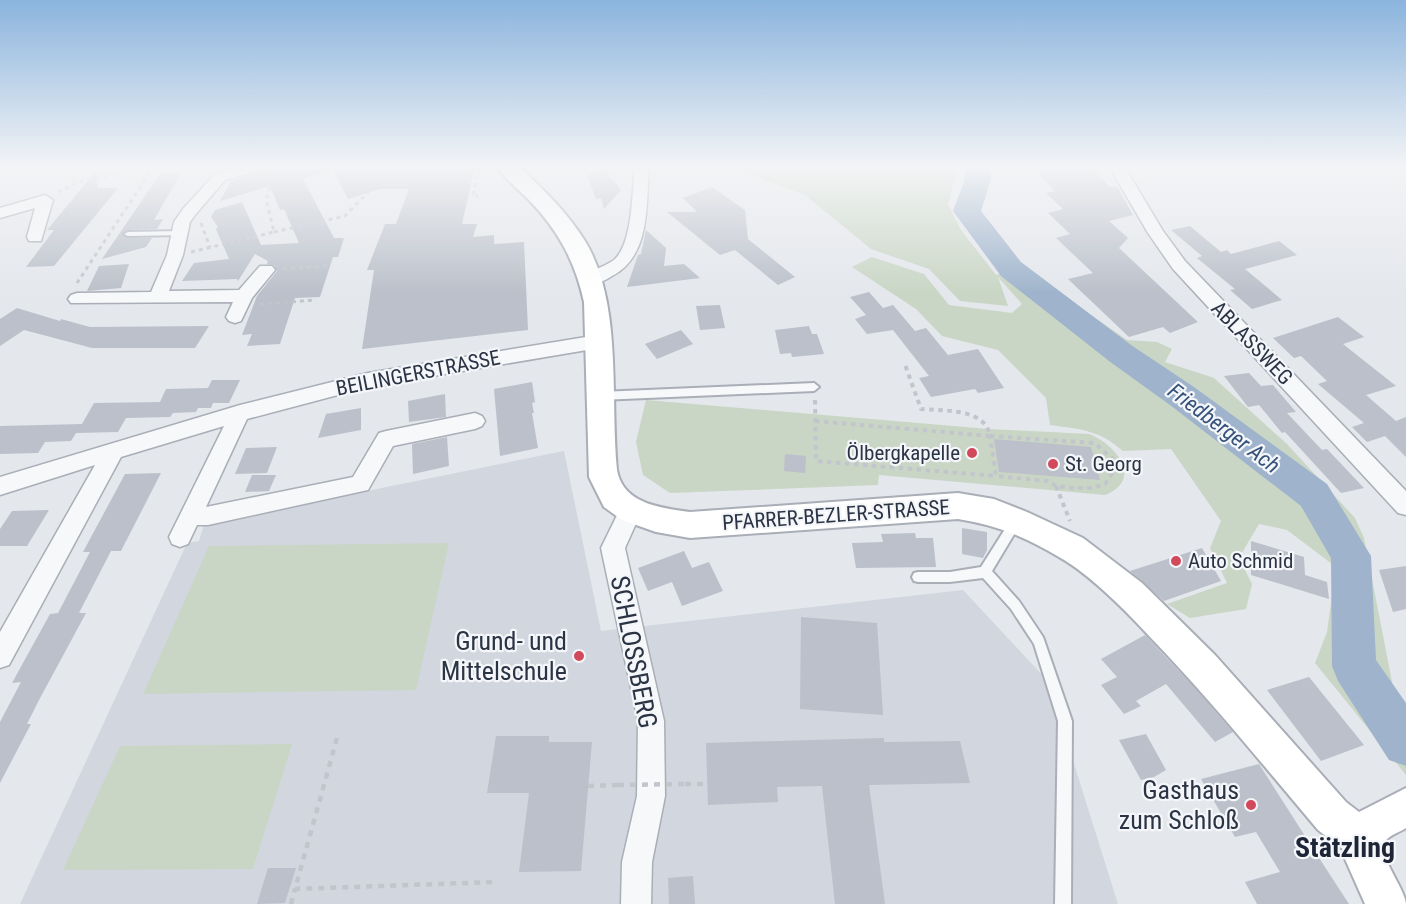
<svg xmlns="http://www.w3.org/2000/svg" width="1406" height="904" font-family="'Roboto Condensed',sans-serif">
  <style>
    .built { fill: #d2d6de }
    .green { fill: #c9d6c5 }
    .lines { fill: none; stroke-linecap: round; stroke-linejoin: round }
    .river { fill: #9fb4cc; fill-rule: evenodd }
    .building { fill: #bbc0ca }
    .lane-casing { stroke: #a9aeb7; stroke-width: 4 }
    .street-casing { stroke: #a9aeb7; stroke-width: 3 }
    .secondary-casing { stroke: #a9aeb7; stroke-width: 4 }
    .path-far2 { stroke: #c2c5cb; stroke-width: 3; stroke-dasharray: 4 4; stroke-linecap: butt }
    .path-far1 { stroke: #c2c5cb; stroke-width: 4; stroke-dasharray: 4.5 4.5; stroke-linecap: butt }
    .path { stroke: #c2c5cb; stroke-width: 4.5; stroke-dasharray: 6 6; stroke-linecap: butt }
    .lane { fill: #f7f8fa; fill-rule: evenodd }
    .street { fill: #f7f8fa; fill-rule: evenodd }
    .secondary { fill: #fff; fill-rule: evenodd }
    .path-bridge { stroke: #c2c5cb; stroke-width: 4.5; stroke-dasharray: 6 6; stroke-linecap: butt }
    .poi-dot { fill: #d1495b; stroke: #f4f6f9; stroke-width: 2 }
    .labels { text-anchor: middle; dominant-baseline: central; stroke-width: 4.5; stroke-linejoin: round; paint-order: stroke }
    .street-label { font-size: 21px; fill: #2b3445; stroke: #f4f6f9 }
    .poi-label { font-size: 21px; fill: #2b3445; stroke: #f4f6f9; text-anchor: start }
    .water-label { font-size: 22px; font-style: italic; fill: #34527a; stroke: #f4f6f9 }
    .near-poi-label { font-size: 26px; fill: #2b3445; stroke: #f4f6f9; text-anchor: end }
    .near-street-label { font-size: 26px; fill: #2b3445; stroke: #f4f6f9 }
    .near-quarter-label { font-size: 28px; font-weight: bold; fill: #1d2536; stroke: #f4f6f9 }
  </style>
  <rect width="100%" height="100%" fill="#e4e7ec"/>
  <!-- built -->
  <polygon class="built" points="564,451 601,631 963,590 1048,681 1118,904 20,904 187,543 199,541 204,524"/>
  <!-- green -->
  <g class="green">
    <path d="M724,166H958L948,204L961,230L996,275L1019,265L1127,340L1157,342L1172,349L1165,362L1214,378L1287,444L1355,518L1364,538L1393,687L1406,709V775L1315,663L1327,632L1336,567L1287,530L1259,524L1239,558L1252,584L1246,609L1190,618L1167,604L1227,583L1210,548L1221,521L1171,449L1123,451C1097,429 1083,430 1050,425L1046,398L998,350L942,336L916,309L852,267L872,257L924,274L949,305L1012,313L1022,304L998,277L1008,306L960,301L929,269L871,249L805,195Z"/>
    <path d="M646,400L989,429L1089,434C1116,444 1144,480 1105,495L879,475L878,485L670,493L643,475L636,442Z"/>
    <polygon points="449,543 416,690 143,694 209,546"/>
    <polygon points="292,744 253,869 63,870 120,746"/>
  </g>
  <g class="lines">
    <!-- river -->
    <polygon class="river" points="966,166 992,166 990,182 981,211 1021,262 1131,345 1194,387 1327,484 1371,556 1376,660 1406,703 1406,766 1389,760 1338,681 1332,666 1331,558 1301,506 1170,405 1109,361 1001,276 953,211 964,182"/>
  </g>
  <!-- building -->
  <g class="building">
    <polygon points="268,166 329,166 329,171 303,179 334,238 344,238 338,257 333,257 320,297 295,298 280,344 247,346 252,334 242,335 257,296 277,271 274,265 267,264 268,261 255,254 238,281 237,279 182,281 194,263 229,259 216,229 218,227 211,217 215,210 242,202 261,245 299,243 284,209 280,210 270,186 220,201 231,181 265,171"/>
    <polygon points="331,166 475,166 462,224 477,224 473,237 494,235 494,244 524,242 528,330 362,349 374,270 367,270 385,224 396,224 409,189 380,189 348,199"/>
    <polygon points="1053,166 1089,166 1110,187 1117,186 1133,215 1109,221 1128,238 1119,248 1198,322 1170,333 1163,327 1129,337 1068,279 1093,273 1056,238 1070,234 1048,213 1063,209 1046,193 1055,191 1038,173 1041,173 1038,169"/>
    <polygon points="605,170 621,190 604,209 601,198 596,199 587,175"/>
    <polygon points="96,171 98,188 118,188 54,266 26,267 54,230 47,230"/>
    <polygon points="181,173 154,220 163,219 157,229 128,230 122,233 128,238 152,238 146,247 102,259 160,174"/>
    <polygon points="712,187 745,210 748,239 795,277 778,285 735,250 720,255 667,212 697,212 683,198"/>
    <polygon points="1190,226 1221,252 1227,250 1231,254 1279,241 1297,255 1245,269 1282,300 1252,309 1230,290 1235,289 1197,258 1202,256 1171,230"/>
    <polygon points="646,230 666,248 664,266 684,264 700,278 627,287 638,255 641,254"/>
    <polygon points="129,264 121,288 87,291 99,266"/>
    <polygon points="869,292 883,308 893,305 915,331 926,328 948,355 978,349 1004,388 978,393 975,389 931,397 919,378 929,376 893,330 867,334 855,319 866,315 850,297"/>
    <polygon points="720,305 725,328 700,330 696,306"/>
    <polygon points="17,308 60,321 61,319 90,327 209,326 195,348 92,348 24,330 0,346 0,319"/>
    <polygon points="1338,317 1364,337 1343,344 1396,386 1366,395 1396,421 1406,417 1406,457 1385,436 1367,442 1352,427 1364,423 1318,384 1327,381 1301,356 1294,358 1273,338"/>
    <polygon points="809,326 812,334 817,334 824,354 792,357 791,353 780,354 775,330"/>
    <polygon points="681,330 693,344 657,359 645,344"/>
    <polygon points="1249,373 1261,386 1273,385 1296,412 1287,413 1322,450 1327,449 1364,488 1341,493 1285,432 1282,433 1259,405 1248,407 1224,376"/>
    <polygon points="212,380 240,380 229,403 213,403 211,408 198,408 196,412 173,413 170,417 126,418 118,432 76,433 71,441 45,442 38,453 0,454 0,426 82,424 94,403 160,402 166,389 208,388"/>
    <polygon points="532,382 535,402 532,403 534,413 532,413 538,448 500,456 494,389"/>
    <polygon points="445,394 446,417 409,422 408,401"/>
    <polygon points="361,408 361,430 318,438 326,414"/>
    <polygon points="447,437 449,466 413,474 412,444"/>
    <polygon points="994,439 1091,447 1100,480 999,472"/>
    <polygon points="277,447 267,473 235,474 246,448"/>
    <polygon points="785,454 806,456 805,473 784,471"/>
    <polygon points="161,473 121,551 111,551 79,613 86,613 39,700 27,724 31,724 0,783 0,722 21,682 12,683 50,614 58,613 90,552 83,552 125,474"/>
    <polygon points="252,475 276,475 269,491 245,492"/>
    <polygon points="49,510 27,546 0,546 0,529 12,511"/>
    <polygon points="962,528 987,532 987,550 983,558 962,554"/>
    <polygon points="915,533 916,538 933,538 936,567 856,568 852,543 883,542 881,534"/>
    <polygon points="1251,541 1304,557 1305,575 1327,582 1329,599 1251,575"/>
    <polygon points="1202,548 1221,581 1164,601 1130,571"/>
    <polygon points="684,551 692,568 709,562 723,591 682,606 672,582 648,591 638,568"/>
    <polygon points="1406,566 1406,609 1393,612 1379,570"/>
    <polygon points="801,617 877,623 883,715 800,709"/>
    <polygon points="1145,635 1193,686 1233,732 1215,742 1166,684 1136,701 1141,706 1124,714 1101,685 1117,677 1101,659"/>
    <polygon points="1309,677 1364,745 1321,761 1267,690"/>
    <polygon points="1146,734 1166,770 1154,777 1141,780 1119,740"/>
    <polygon points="496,736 549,736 549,742 592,742 581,871 519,872 529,793 487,793"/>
    <polygon points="884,738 884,742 960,741 970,783 869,785 885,904 835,904 822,786 777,787 778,802 708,805 706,743"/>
    <polygon points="1259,764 1321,861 1349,904 1257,904 1245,882 1280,872 1256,832 1235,837 1201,779"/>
    <polygon points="268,868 296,868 285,903 257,904"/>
    <polygon points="693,876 695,904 669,904 668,878"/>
  </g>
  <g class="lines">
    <!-- lane casing -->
    <g class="lane-casing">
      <g id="lane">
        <polygon points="181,231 184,231 184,235 128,236 124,234 128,232"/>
        <polygon points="814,383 819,387 814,391 600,400 595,396 600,392"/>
        <polygon points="1016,516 1020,518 1022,521 992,571 1019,601 1043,637 1072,721 1071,904 1055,904 1058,721 1034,644 1011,609 983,578 950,582 918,582 914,581 912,577 914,573 918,572 950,572 981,567 1012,518"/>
      </g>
    </g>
    <!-- street casing -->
    <g class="street-casing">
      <g id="street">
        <polygon points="241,166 266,166 264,169 225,180 195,215 190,222 183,255 169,291 239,290 260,266 272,266 275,270 252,298 241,321 235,323 229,321 226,317 233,302 71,303 68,299 71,295 77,293 151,292 167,255 174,222 183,209 215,174"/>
        <path d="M635,166H649C646,204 651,256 612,276C604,281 595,286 586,283L583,279C590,269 606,267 615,259C633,242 632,190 635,166Z"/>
        <polygon points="1109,166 1124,166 1163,231 1185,261 1406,491 1406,515 1398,513 1173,269 1148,233"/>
        <polygon points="45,195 53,200 41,241 29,241 27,237 35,208 0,218 0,208"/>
        <polygon points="598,335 605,337 607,342 605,347 368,387 247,419 206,507 353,477 379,433 386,431 475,413 482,416 485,421 482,426 475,429 393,446 368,490 208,525 197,525 188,544 180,547 172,544 169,537 224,426 121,457 9,665 0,668 0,632 95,465 0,495 0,477 240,405 368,373"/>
        <polygon points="631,501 639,503 642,510 625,548 664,721 665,796 652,862 651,904 621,904 622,862 637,796 638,721 601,548 623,503"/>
      </g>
    </g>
    <!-- secondary casing -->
    <g class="secondary-casing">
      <path id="secondary" d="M496,166H518C543,189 567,212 585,241C623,303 610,399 617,470C623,504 661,508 690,512L958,493L994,499L1027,512L1083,538L1142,583L1215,655L1346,802L1359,812L1406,788V828C1400,832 1390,835 1385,841C1376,854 1405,888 1406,904H1365L1345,859L1344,850L1318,830C1263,765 1210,699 1151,638C1126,611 1091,575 1059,557C1026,537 996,525 958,519L690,538L656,532L622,520L604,507L589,477L584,302C575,261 558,230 529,200C518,189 505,179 496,166Z"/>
    </g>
    <!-- path-far2 -->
    <g class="path-far2">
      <polyline points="180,166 206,171"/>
      <polyline points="470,166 479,169 473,196 478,196"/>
      <polyline points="58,192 77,183 146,166"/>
      <polyline points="201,223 210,247"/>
      <polyline points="274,232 345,216 369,191"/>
      <polyline points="191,252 274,232 266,199 269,193 269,176"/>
      <polyline points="283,269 327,266"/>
      <polyline points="77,283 154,166"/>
      <polyline points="260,304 316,300"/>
    </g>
    <!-- path-far1 -->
    <g class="path-far1">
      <polyline points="815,400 816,461 996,476"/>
      <path d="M815,421L990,436C986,408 943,411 921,409L904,362"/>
      <polygon points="990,436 1094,443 1112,458 1115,469 1105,484 1092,488 1073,488 1056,486 1048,481 996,476"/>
      <polyline points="1056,486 1070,521"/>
    </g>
    <!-- path -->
    <g class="path">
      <polyline points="337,738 295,889 495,882"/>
      <polyline points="685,784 707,784"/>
      <polyline points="588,786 618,785"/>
      <polyline points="291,904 295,889"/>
    </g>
    <!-- lane -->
    <use href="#lane" class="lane"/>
    <!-- street -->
    <use href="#street" class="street"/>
    <!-- secondary -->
    <use href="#secondary" class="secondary"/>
    <!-- path-bridge -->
    <polyline class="path-bridge" points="618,785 685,784"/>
  </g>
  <!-- sky -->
  <linearGradient id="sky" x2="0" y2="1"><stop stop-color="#8bb4dd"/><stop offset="0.57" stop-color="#f3f4f6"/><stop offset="1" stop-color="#f3f4f6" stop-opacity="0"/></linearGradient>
  <rect width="1406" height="293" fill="url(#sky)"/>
  <!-- markers -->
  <g class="poi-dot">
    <circle cx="972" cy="453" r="6"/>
    <circle cx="1053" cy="464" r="6"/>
    <circle cx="1176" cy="561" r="6"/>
    <circle cx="579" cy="656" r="6"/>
    <circle cx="1251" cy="805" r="6"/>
  </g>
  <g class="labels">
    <!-- street labels -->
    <g class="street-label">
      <text transform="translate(1252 343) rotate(46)">ABLASSWEG</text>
      <text transform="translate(418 373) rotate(-11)">BEILINGERSTRASSE</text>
      <text transform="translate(836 515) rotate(-4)">PFARRER-BEZLER-STRASSE</text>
    </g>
    <!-- poi labels -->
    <g class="poi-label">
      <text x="960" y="453" text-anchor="end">Ölbergkapelle</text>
      <text x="1065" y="464">St. Georg</text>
      <text x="1188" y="561">Auto Schmid</text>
    </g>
    <!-- water labels -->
    <g class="water-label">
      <text transform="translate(1224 428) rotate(37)">Friedberger Ach</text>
    </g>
    <!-- near-poi labels -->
    <g class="near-poi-label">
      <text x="567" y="641">Grund- und<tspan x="567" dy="30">Mittelschule</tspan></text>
      <text x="1239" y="790">Gasthaus<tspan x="1239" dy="30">zum Schloß</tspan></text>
    </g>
    <!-- near-street labels -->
    <g class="near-street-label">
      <text transform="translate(634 652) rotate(79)">SCHLOSSBERG</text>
    </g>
    <!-- near-quarter labels -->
    <g class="near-quarter-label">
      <text x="1345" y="847">Stätzling</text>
    </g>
  </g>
</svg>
